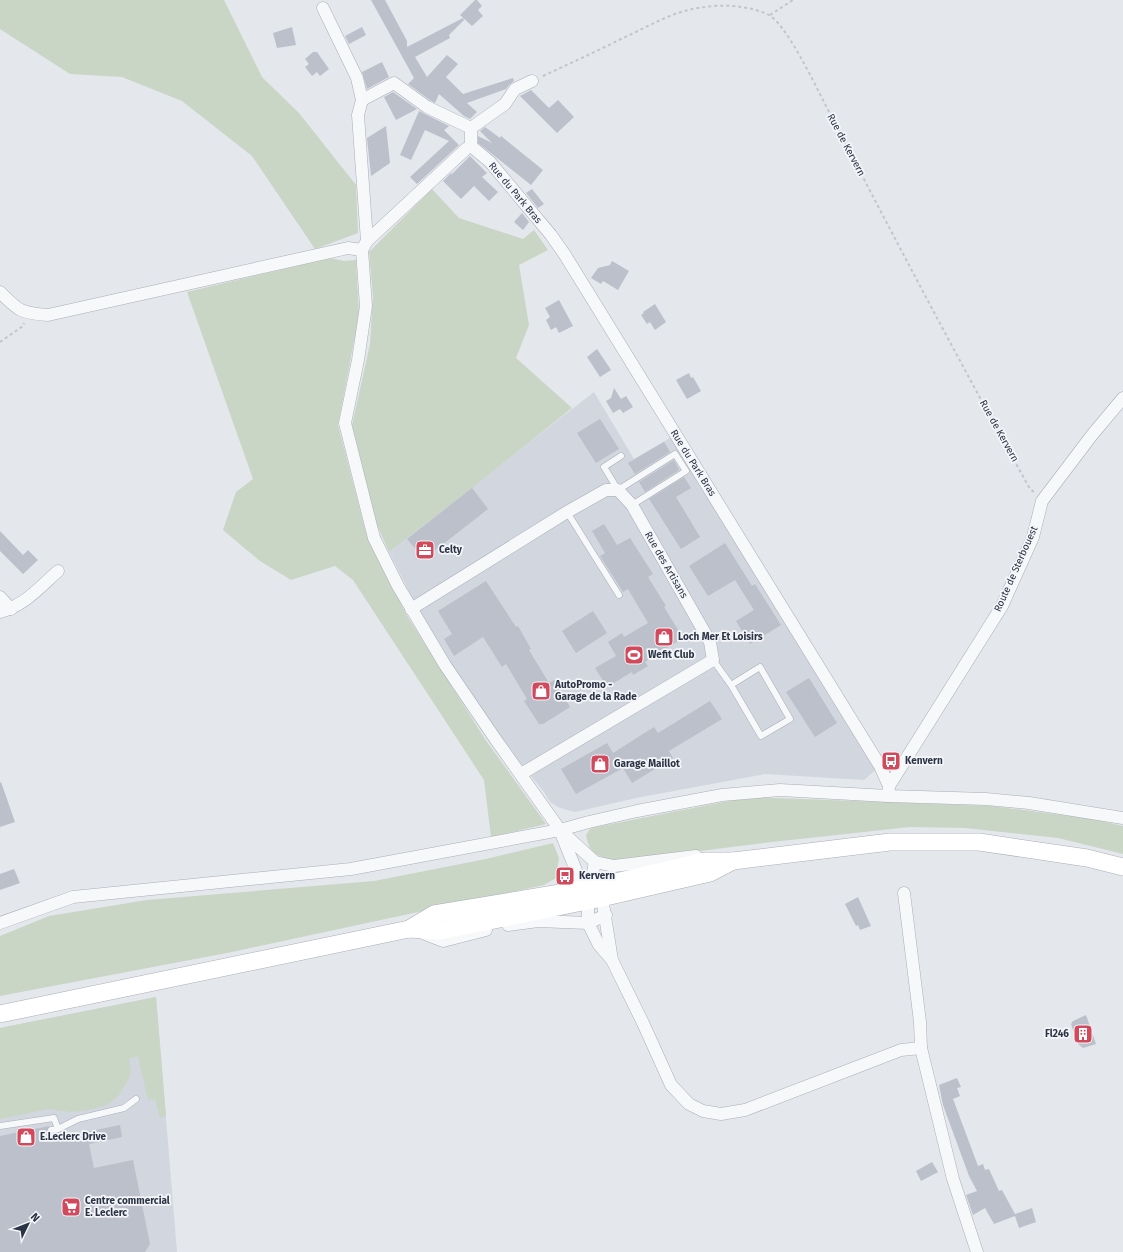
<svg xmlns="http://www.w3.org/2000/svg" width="1123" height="1252" font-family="'Fira Sans',sans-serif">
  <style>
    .built { fill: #d2d6de }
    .green { fill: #c9d6c5 }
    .building { fill: #bbc0ca }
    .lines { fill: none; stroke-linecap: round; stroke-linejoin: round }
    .service-casing { stroke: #a9aeb7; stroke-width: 7 }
    .minor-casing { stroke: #a9aeb7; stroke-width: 13 }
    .secondary-casing { stroke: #a9aeb7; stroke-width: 18 }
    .path { stroke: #c2c5cb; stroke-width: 2; stroke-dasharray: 3 3; stroke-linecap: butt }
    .service { stroke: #f7f8fa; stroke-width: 6 }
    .minor { stroke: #f7f8fa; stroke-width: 12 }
    .secondary { stroke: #fff; stroke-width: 17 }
    .labels { text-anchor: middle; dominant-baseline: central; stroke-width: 3.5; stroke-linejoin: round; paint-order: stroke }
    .street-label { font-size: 10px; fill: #2b3445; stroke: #f4f6f9 }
    .poi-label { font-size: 10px; font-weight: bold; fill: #2b3445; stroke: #f4f6f9; text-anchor: start }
  </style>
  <rect width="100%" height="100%" fill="#e4e7ec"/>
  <!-- built -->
  <g class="built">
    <polygon points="594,392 634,459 675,435 880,766 864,780 765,774 636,798 575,812 560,808 550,802 544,792 505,744 427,627 389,552"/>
    <polygon points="156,997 177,1252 0,1252 0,1028"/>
  </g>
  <!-- green -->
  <g class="green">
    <polygon points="0,0 224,0 262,77 299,113 356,185 358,233 315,249 252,156 182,101 122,77 70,74 0,29"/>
    <polygon points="432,189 459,218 523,239 534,230 548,250 519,265 529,325 516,358 572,408 472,488 389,552 376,523 352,425 370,344 373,296 369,252"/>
    <polygon points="330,258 344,261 356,260 359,315 338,425 365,529 406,614 485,739 546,824 491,837 484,780 353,580 335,566 291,580 260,561 223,530 236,492 253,479 187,292"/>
    <path d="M749,797L992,806L1092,819L1123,826V854L1058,838L965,828L910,827L772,842L620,861C600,857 590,857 586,835L590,829L596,827Z"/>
    <polygon points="553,843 559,858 556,878 544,885 232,952 0,996 0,936 49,916 147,900 374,881 486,859"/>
    <polygon points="156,997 166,1116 160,1118 155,1099 148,1100 138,1056 129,1059 131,1071 128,1080 119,1095 107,1105 89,1110 71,1112 48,1109 0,1119 0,1028"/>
  </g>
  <!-- building -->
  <g class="building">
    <polygon points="371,0 385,0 407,41 407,47 463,18 464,20 449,35 450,38 415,57 427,77 447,55 458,64 446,77 463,94 513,78 514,81 509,85 506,89 467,103 477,112 470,119 464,116 439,94 435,103 431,101 408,84 414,78"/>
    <polygon points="475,0 477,0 482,6 478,10 483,16 472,26 460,15"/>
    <polygon points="292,27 296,45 277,48 273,33"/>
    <polygon points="362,27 366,35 349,44 345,36"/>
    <polygon points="313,52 317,52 329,69 320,76 317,72 312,76 305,67 309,64 305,59"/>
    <polygon points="382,62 389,77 367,89 362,72"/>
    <polygon points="531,90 549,108 558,100 574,117 557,133 520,96"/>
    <polygon points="393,92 417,109 396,120 384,97"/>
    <polygon points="419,111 449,126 444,130 459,145 417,184 410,177 449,141 425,130 411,160 400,155"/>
    <polygon points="386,126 390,163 371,176 367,138"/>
    <polygon points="485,127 500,138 501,136 543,170 531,185 478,143 478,136 492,143 480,131"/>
    <polygon points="470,156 487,173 482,177 498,192 489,201 474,186 461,199 443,181 452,172 451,175"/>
    <polygon points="532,189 544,204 538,208 526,193"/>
    <polygon points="522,213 529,222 523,230 514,222"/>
    <polygon points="612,261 629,271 618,290 603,281 601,284 591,278 598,268 610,265"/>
    <polygon points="559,300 573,326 559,333 556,327 551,330 546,320 550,317 545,308"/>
    <polygon points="655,304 666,322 655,330 650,322 647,324 641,315 644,313 643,312"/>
    <polygon points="597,349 611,370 600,377 587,357"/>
    <polygon points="689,373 691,378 693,377 701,391 687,399 676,380"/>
    <polygon points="614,388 621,399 626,396 633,407 623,413 620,409 613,413 606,401 611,398"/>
    <polygon points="600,419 619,449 596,463 577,433"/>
    <polygon points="664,442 670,452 635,474 628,463"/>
    <polygon points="674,460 679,470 645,492 639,482"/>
    <polygon points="684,477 691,488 676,497 700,537 681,549 649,499"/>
    <polygon points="472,488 488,509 424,559 407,539"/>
    <polygon points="604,524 617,545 630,538 653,574 648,577 666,606 664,607 683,638 645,662 648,666 633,675 632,672 607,687 595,668 616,656 608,642 622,633 624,637 648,623 628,589 623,592 600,556 605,553 592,531"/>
    <polygon points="0,531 23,555 28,550 38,560 23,574 0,551"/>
    <polygon points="725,543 752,586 755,584 781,625 750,644 736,621 754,610 735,580 708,596 689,566"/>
    <polygon points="486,581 516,627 518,626 531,649 529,650 549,683 554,680 570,707 543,724 539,724 524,701 527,699 506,664 502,667 483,637 454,656 444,639 452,634 438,611"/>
    <polygon points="593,611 607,633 576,653 562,631"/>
    <polygon points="809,678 837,723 815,737 786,692"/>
    <polygon points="710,701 722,719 669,751 673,758 632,783 623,768 576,794 561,769 607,743 613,753 654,727 658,733"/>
    <polygon points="1,782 15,822 0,827 0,783"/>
    <polygon points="14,869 20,883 0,890 0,874"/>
    <polygon points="858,897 871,926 860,930 858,925 856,926 845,904"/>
    <polygon points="1086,1015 1096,1044 1083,1048 1078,1044 1071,1024 1073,1021"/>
    <polygon points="957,1078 961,1087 957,1088 960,1096 953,1099 978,1166 983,1164 985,1170 989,1169 999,1191 1002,1190 1015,1214 1032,1208 1036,1222 1019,1228 1015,1216 994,1224 985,1208 973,1215 966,1195 977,1191 969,1176 943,1105 939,1085"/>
    <polygon points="120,1125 122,1137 89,1144 94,1168 133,1160 150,1244 145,1252 0,1252 0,1136 49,1126 47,1131 49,1134 52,1134 52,1139"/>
    <polygon points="932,1162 938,1172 921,1181 916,1171"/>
  </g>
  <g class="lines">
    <!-- service casing -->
    <g class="service-casing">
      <g id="service">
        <polyline points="621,456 604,467 618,490 675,454 686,471 632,505"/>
        <polyline points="567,512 619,595"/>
        <polyline points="713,660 731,685 761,736 790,719 760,667 731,685"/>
        <polyline points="0,1126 54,1118 58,1129 51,1130"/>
        <polyline points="58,1129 78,1119 124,1108 136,1099"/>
      </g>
    </g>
    <!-- minor casing -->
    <g class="minor-casing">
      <g id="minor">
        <polyline points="323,8 357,78 362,100 358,115 367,241"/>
        <polyline points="362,100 394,83 427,107 471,128"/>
        <polyline points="471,146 471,128 505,104 515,89 532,81"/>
        <polyline points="362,250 367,241 467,148 471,146 490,162 551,235 565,255 880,766 889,786 888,796"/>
        <path d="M0,292C19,311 20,313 48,315L348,248L362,250L366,306L358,360L345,423L374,538L398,586L445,665L496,740L560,830L595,862L614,866L696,856"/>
        <polyline points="0,597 11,609"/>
        <polyline points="411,609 567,512 606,490 618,490 632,505 710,642 713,660 521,774"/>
        <path d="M0,612C24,606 40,587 58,571"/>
        <polyline points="889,786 1002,606 1033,537 1042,501 1092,435 1123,398"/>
        <polyline points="561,833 581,883 590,888"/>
        <polyline points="595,862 590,888 591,894 603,904 612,960"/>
        <polyline points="904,893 920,1022 921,1048 953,1179 977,1252"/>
        <polyline points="591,895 588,901 588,923 599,945 612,960 643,1023 671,1085 689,1104 703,1111 721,1114 745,1110 901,1050 921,1048"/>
        <polyline points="0,923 73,897 351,869 560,830 589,822 637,811 722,795 780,790 888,796 986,799 1029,803 1123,818"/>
        <polyline points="508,925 538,921 588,923 606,915"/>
        <polyline points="423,926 468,917"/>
        <polyline points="425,934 443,941 486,930"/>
      </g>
    </g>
    <!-- secondary casing -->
    <g class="secondary-casing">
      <g id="secondary">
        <polyline points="409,929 434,914 590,888 705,861 733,861 890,842 979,842 1087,858 1123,867"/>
        <polyline points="0,1014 409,929 440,931 597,899 710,873 733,861"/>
      </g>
    </g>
    <!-- path -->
    <g class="path">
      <polyline points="770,15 793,0"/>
      <path d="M543,76C569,64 595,52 621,39C639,31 656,21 675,14C703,4 739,2 767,14C785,21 814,83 824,102C891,232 959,361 1030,489L1034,492"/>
      <polyline points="0,342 23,326 24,323"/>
    </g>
    <!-- service -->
    <use href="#service" class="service"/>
    <!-- minor -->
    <use href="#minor" class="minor"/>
    <!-- secondary -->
    <use href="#secondary" class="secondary"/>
  </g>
  <!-- icons -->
  <defs>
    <g id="office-square" transform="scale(1)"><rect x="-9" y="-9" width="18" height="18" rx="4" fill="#d1495b" stroke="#f4f6f9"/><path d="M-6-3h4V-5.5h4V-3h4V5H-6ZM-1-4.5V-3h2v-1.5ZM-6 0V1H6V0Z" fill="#fff"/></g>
    <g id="shop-square" transform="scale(1)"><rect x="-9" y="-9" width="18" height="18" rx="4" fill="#d1495b" stroke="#f4f6f9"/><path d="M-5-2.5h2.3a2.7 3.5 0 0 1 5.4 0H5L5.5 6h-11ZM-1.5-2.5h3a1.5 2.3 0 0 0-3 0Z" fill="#fff"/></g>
    <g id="stadium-square" transform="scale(1)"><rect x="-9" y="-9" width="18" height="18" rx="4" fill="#d1495b" stroke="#f4f6f9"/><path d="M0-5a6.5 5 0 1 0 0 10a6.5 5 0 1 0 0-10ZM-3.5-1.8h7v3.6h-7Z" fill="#fff"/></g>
    <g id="bus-square" transform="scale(1)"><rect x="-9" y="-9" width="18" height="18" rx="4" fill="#d1495b" stroke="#f4f6f9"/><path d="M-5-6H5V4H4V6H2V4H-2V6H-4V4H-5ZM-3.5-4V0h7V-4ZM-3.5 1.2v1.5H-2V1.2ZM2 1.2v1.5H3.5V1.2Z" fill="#fff"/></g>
    <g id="building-square" transform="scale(1)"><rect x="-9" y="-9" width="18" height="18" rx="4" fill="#d1495b" stroke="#f4f6f9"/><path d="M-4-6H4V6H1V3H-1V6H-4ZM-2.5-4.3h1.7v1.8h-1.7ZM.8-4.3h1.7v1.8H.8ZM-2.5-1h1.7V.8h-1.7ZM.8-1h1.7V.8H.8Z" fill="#fff"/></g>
    <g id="supermarket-square" transform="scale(1)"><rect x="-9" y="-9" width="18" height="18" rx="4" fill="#d1495b" stroke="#f4f6f9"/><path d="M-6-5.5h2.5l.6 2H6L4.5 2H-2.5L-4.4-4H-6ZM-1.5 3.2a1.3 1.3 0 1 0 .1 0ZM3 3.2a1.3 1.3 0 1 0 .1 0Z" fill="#fff"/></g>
  </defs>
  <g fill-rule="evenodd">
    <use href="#office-square" x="425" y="550"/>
    <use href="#shop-square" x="664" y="637"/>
    <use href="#stadium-square" x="634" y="655"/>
    <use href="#shop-square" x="541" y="691"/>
    <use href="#bus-square" x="891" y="761"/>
    <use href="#shop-square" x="600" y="764"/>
    <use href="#bus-square" x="565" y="876"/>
    <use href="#building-square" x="1083" y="1034"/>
    <use href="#shop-square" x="26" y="1137"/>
    <use href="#supermarket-square" x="71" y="1207"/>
  </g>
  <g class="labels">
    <!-- street labels -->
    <g class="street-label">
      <text transform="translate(846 145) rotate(62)">Rue de Kervern</text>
      <text transform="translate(515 193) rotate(50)">Rue du Park Bras</text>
      <text transform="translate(999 431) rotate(61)">Rue de Kervern</text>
      <text transform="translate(693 463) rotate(58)">Rue du Park Bras</text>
      <text transform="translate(666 565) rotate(60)">Rue des Artisans</text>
      <text transform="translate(1016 569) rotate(-66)">Route de Sterbouest</text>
    </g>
    <!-- poi labels -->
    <g class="poi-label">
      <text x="439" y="550">Celty</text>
      <text x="678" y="637">Loch Mer Et Loisirs</text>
      <text x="648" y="655">Wefit Club</text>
      <text x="555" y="685">AutoPromo -<tspan x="555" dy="12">Garage de la Rade</tspan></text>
      <text x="905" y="761">Kenvern</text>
      <text x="614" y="764">Garage Maillot</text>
      <text x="579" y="876">Kervern</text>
      <text x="1069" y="1034" text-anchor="end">Fl246</text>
      <text x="40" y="1137">E.Leclerc Drive</text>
      <text x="85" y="1201">Centre commercial<tspan x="85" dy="12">E. Leclerc</tspan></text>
    </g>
  </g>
  <!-- north arrow -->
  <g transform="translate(28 1224) rotate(47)" stroke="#f4f6f9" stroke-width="3" paint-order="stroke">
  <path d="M0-3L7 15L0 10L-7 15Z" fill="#2b3445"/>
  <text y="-6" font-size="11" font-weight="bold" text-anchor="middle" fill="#2b3445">N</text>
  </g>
</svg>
